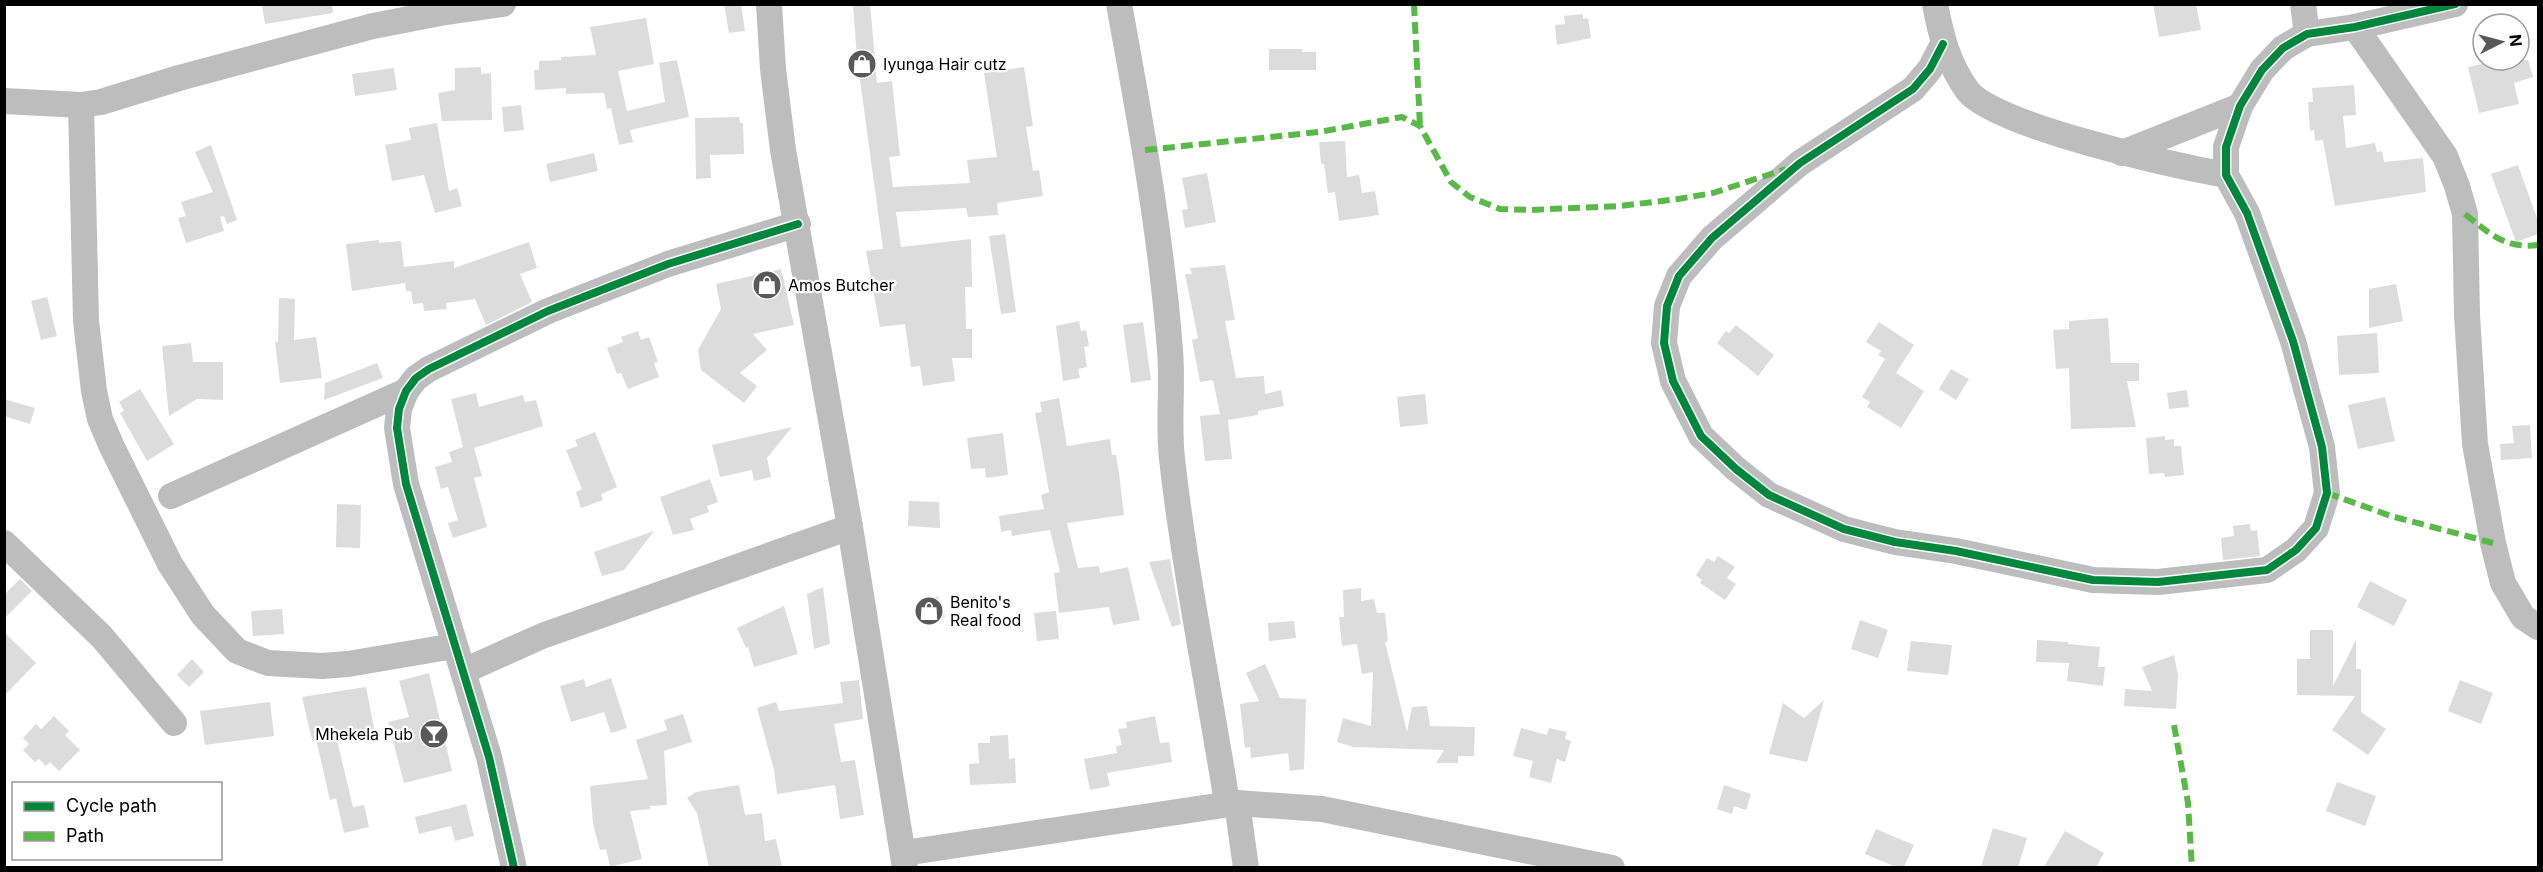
<svg xmlns="http://www.w3.org/2000/svg" width="2543" height="872" font-family="Inter,sans-serif">
  <style>
    .building { fill: #dcdcdc }
    .lines { fill: none; stroke-linecap: round; stroke-linejoin: round }
    .minor { stroke: #bdbdbd; stroke-width: 26 }
    .quiet { stroke: #58b947; stroke-width: 6; stroke-dasharray: 12 6; stroke-linecap: butt }
    .cycleway-casing { stroke: #fff; stroke-width: 11 }
    .cycleway { stroke: #00873e; stroke-width: 8 }
    .labels { text-anchor: middle; dominant-baseline: central; stroke-width: 4.5; stroke-linejoin: round; paint-order: stroke }
    .poi-label { font-size: 16px; fill: #000; stroke: #fff; text-anchor: start }
  </style>
  <rect width="100%" height="100%" fill="#fff"/>
  <!-- building -->
  <g class="building">
    <polygon points="275,4 332,4 333,13 265,24 262,6"/>
    <polygon points="724,4 741,4 745,31 729,33"/>
    <polygon points="853,4 870,4 877,83 892,81 900,156 889,157 893,187 970,183 967,160 997,157 984,73 1024,67 1033,126 1026,127 1033,171 1039,170 1043,196 997,203 998,215 968,217 966,208 896,212 901,247 971,239 972,287 965,287 966,329 972,329 972,358 952,358 955,381 923,386 920,366 911,367 905,324 880,327 866,251 883,249 857,58"/>
    <polygon points="2153,4 2196,4 2201,30 2159,37"/>
    <polygon points="1583,14 1583,19 1588,18 1591,38 1557,45 1555,25 1565,24 1564,16"/>
    <polygon points="646,18 654,64 618,71 627,111 665,102 659,63 677,60 689,117 630,130 633,142 619,145 611,108 607,109 604,93 566,94 566,88 535,90 534,70 539,70 539,61 561,60 561,57 596,55 590,27"/>
    <polygon points="1269,49 1302,49 1302,52 1316,52 1316,70 1269,70"/>
    <polygon points="2499,60 2528,60 2533,77 2514,83 2519,104 2479,113 2468,67"/>
    <polygon points="481,67 481,74 491,73 492,120 442,121 438,93 455,90 455,68"/>
    <polygon points="394,68 397,90 355,96 352,74"/>
    <polygon points="2354,85 2356,115 2343,116 2346,148 2375,143 2377,152 2382,151 2384,162 2423,158 2426,192 2335,206 2323,140 2315,141 2314,130 2310,131 2308,102 2313,102 2312,88"/>
    <polygon points="521,105 524,130 504,132 502,107"/>
    <polygon points="739,117 740,123 743,123 744,154 710,155 711,178 696,179 695,118"/>
    <polygon points="437,123 449,191 457,188 462,206 435,213 424,175 392,181 385,145 411,140 409,128"/>
    <polygon points="1345,141 1347,177 1359,175 1362,193 1375,191 1379,215 1339,221 1335,192 1328,193 1324,164 1321,164 1319,142"/>
    <polygon points="211,145 237,220 227,224 224,216 220,217 224,231 186,243 178,218 186,216 181,202 213,192 195,152"/>
    <polygon points="594,153 598,171 550,182 546,164"/>
    <polygon points="2518,165 2538,221 2538,234 2516,242 2491,174"/>
    <polygon points="1207,173 1216,222 1185,228 1182,210 1188,209 1182,178"/>
    <polygon points="1005,234 1016,312 1001,314 989,236"/>
    <polygon points="379,240 379,243 401,241 404,267 454,261 454,268 529,242 537,268 520,274 532,302 486,325 475,299 446,303 447,309 424,311 423,303 413,304 411,291 406,291 405,283 352,291 346,244"/>
    <polygon points="1225,265 1235,320 1225,321 1236,378 1264,376 1265,394 1281,390 1284,406 1258,411 1258,415 1228,420 1232,459 1205,461 1200,416 1220,414 1213,380 1200,382 1192,340 1198,338 1185,274 1192,274 1190,268"/>
    <polygon points="781,269 794,325 753,334 767,350 740,373 757,386 744,403 701,370 698,350 721,309 716,284"/>
    <polygon points="2396,284 2403,321 2369,328 2369,289"/>
    <polygon points="47,297 57,336 41,340 31,301"/>
    <polygon points="279,298 295,299 294,340 316,337 322,378 280,383 275,342 278,342"/>
    <polygon points="2108,318 2111,363 2139,363 2139,381 2127,381 2136,427 2071,429 2069,368 2056,369 2053,330 2069,329 2069,321"/>
    <polygon points="1079,321 1081,331 1086,330 1089,346 1084,347 1087,367 1078,369 1080,378 1063,381 1056,326"/>
    <polygon points="1143,322 1151,380 1131,383 1123,325"/>
    <polygon points="1879,322 1914,345 1896,373 1924,391 1901,428 1867,407 1870,402 1862,397 1885,359 1878,355 1881,351 1866,342"/>
    <polygon points="1736,325 1774,355 1758,376 1717,343 1726,331 1729,333"/>
    <polygon points="638,331 641,340 649,337 658,362 654,363 659,377 628,389 621,373 617,374 607,348 623,342 621,337"/>
    <polygon points="2377,333 2379,373 2339,375 2337,336"/>
    <polygon points="191,343 193,362 223,362 223,400 197,399 169,416 162,346"/>
    <polygon points="377,363 383,378 324,400 325,383"/>
    <polygon points="1951,369 1969,379 1956,400 1939,389"/>
    <polygon points="140,389 174,444 147,461 120,413 124,411 119,402"/>
    <polygon points="2187,390 2189,407 2169,409 2167,393"/>
    <polygon points="476,393 479,407 523,395 525,402 536,400 543,426 474,448 482,476 474,478 487,527 453,538 448,523 458,520 448,487 441,489 435,467 452,462 449,452 463,447 451,399"/>
    <polygon points="1425,394 1428,424 1400,427 1397,397"/>
    <polygon points="2385,397 2395,441 2358,449 2348,405"/>
    <polygon points="1059,398 1067,446 1110,439 1112,455 1116,455 1119,473 1124,515 1067,523 1078,568 1099,566 1100,573 1128,567 1140,620 1113,625 1109,607 1059,613 1054,573 1060,572 1050,530 1012,536 1011,530 1001,532 999,516 1044,509 1041,495 1049,492 1035,413 1042,412 1040,402"/>
    <polygon points="4,399 35,408 30,424 4,416"/>
    <polygon points="2530,425 2532,458 2501,460 2500,444 2514,443 2512,426"/>
    <polygon points="792,427 767,458 771,477 754,481 752,470 720,477 712,445"/>
    <polygon points="595,432 617,487 601,494 603,500 581,508 576,492 582,489 566,450 578,446 575,440"/>
    <polygon points="1003,433 1008,475 986,478 985,468 971,469 967,438"/>
    <polygon points="2165,436 2165,440 2174,439 2174,446 2181,446 2184,475 2165,477 2164,473 2149,474 2146,438"/>
    <polygon points="710,479 718,502 707,506 709,512 690,519 694,530 673,535 660,497"/>
    <polygon points="909,501 939,502 940,528 908,526"/>
    <polygon points="337,504 361,505 360,548 336,547"/>
    <polygon points="2250,524 2251,531 2257,530 2260,556 2223,560 2221,538 2234,536 2233,526"/>
    <polygon points="654,531 624,570 602,576 594,552"/>
    <polygon points="1718,556 1735,567 1727,578 1736,584 1725,600 1700,583 1702,580 1696,575 1707,558 1714,562"/>
    <polygon points="1170,559 1181,624 1172,627 1149,562"/>
    <polygon points="20,579 32,591 4,619 4,595"/>
    <polygon points="2370,581 2407,600 2394,626 2357,607"/>
    <polygon points="823,587 830,644 814,649 807,594"/>
    <polygon points="1361,588 1361,601 1374,599 1377,613 1385,613 1388,641 1385,642 1407,732 1412,707 1427,706 1430,726 1475,727 1474,756 1458,756 1458,763 1436,763 1444,750 1354,747 1337,742 1343,718 1371,726 1373,672 1362,674 1357,644 1342,646 1339,617 1344,617 1343,590"/>
    <polygon points="938,596 945,617 929,622 922,602"/>
    <polygon points="784,606 798,654 754,667 748,647 746,648 737,628"/>
    <polygon points="282,609 284,634 253,636 251,611"/>
    <polygon points="1056,611 1059,639 1037,641 1034,613"/>
    <polygon points="1860,620 1888,630 1878,658 1851,649"/>
    <polygon points="1294,621 1296,638 1269,641 1268,623"/>
    <polygon points="2310,630 2333,630 2333,686 2356,640 2356,669 2361,669 2361,712 2386,729 2368,755 2332,730 2355,696 2297,695 2297,659 2310,659"/>
    <polygon points="4,632 36,663 4,696"/>
    <polygon points="2037,640 2068,642 2068,644 2100,647 2098,667 2105,667 2103,686 2067,681 2069,663 2036,662"/>
    <polygon points="1911,641 1952,645 1948,675 1907,671"/>
    <polygon points="2174,655 2178,676 2176,709 2124,706 2125,689 2152,691 2142,667"/>
    <polygon points="192,659 204,672 189,687 177,675"/>
    <polygon points="1265,664 1280,698 1306,699 1304,769 1290,771 1288,753 1251,758 1250,747 1245,748 1240,704 1259,701 1246,673"/>
    <polygon points="429,673 452,771 404,783 388,722 409,717 399,681"/>
    <polygon points="611,678 627,728 611,733 604,712 571,722 560,686 584,679 586,687"/>
    <polygon points="859,680 863,719 834,724 841,762 855,760 864,815 840,819 835,785 777,794 774,770 757,708 776,702 779,711 843,703 840,682"/>
    <polygon points="2460,680 2493,693 2481,724 2448,711"/>
    <polygon points="366,687 375,733 337,740 353,807 364,805 369,827 344,833 336,798 330,800 316,739 312,740 302,697"/>
    <polygon points="1824,700 1807,762 1769,754 1783,703 1804,718"/>
    <polygon points="270,702 274,736 205,745 200,711"/>
    <polygon points="683,714 692,742 664,751 667,805 650,806 650,809 630,811 642,859 610,867 606,849 600,850 593,824 590,786 648,779 636,740 667,730 664,720"/>
    <polygon points="54,716 69,731 65,735 80,750 59,771 50,762 46,766 39,759 35,762 23,750 29,744 23,738 36,724 41,729"/>
    <polygon points="1155,716 1160,743 1169,742 1172,762 1107,773 1110,786 1090,790 1084,759 1117,753 1116,746 1122,745 1118,729 1127,728 1126,722"/>
    <polygon points="1521,728 1547,735 1549,728 1567,732 1565,739 1571,741 1565,762 1557,759 1551,783 1529,777 1533,761 1513,756"/>
    <polygon points="1008,735 1009,759 1015,758 1016,783 970,785 969,764 979,763 978,743 990,743 990,736"/>
    <polygon points="2337,782 2376,796 2365,826 2326,811"/>
    <polygon points="739,785 745,815 762,813 765,841 776,839 782,867 709,867 697,813 687,798 696,792"/>
    <polygon points="1724,785 1751,794 1746,810 1734,806 1732,814 1717,809"/>
    <polygon points="466,804 474,836 455,841 451,826 419,834 415,817"/>
    <polygon points="1993,828 2027,838 2018,867 1981,867"/>
    <polygon points="1876,829 1914,845 1904,867 1896,867 1865,854"/>
    <polygon points="2065,831 2104,853 2096,867 2044,867"/>
  </g>
  <g class="lines">
    <!-- minor -->
    <g class="minor">
      <polyline points="769,4 773,69 783,150 850,527 905,868"/>
      <path d="M1119,4C1140,119 1161,234 1170,350C1173,386 1168,423 1172,459C1185,574 1209,688 1227,803"/>
      <path d="M1935,4C1941,36 1948,63 1967,90C1993,126 2177,166 2226,175"/>
      <polyline points="2303,4 2307,34"/>
      <polyline points="2355,27 2445,156 2457,186 2465,214 2467,315 2475,444 2493,543 2503,583 2523,617 2538,627"/>
      <polyline points="1943,44 1930,69 1913,89 1800,163 1712,238 1679,276 1667,306 1664,343 1673,381 1701,436 1736,469 1769,495 1844,529 1895,542 1956,551 2093,580 2158,582 2267,570 2296,550 2316,528 2327,493 2322,447 2293,341 2247,213 2226,175 2226,147 2240,106 2262,70 2283,48 2307,34 2355,27 2455,4"/>
      <polyline points="4,101 81,105 101,102 179,78 373,26 440,13 503,4"/>
      <polyline points="81,105 86,321 94,391 100,419 111,445 170,564 203,615 237,651 268,663 322,666 348,664 454,646"/>
      <polyline points="2122,153 2240,106"/>
      <polyline points="171,496 406,391"/>
      <polyline points="4,543 102,637 174,723"/>
      <polyline points="464,671 542,636 850,527"/>
      <polyline points="1237,803 1246,868"/>
      <polyline points="904,853 1237,803 1322,809 1612,868"/>
      <polyline points="514,868 489,757 406,484 397,428 399,409 406,391 416,378 429,369 548,311 668,264 798,224"/>
    </g>
    <!-- quiet -->
    <g class="quiet">
      <polyline points="1414,4 1420,126"/>
      <polyline points="1145,150 1319,132 1402,117 1420,126 1451,182 1470,197 1500,209 1530,210 1620,206 1678,199 1713,193 1786,169"/>
      <path d="M2465,214C2490,234 2505,249 2538,245"/>
      <polyline points="2327,493 2391,516 2493,543"/>
      <polyline points="2174,725 2188,803 2192,868"/>
    </g>
    <!-- cycleway casing -->
    <g class="cycleway-casing">
      <g id="cycleway">
        <polyline points="1943,44 1930,69 1913,89 1800,163 1712,238 1679,276 1667,306 1664,343 1673,381 1701,436 1736,469 1769,495 1844,529 1895,542 1956,551 2093,580 2158,582 2267,570 2296,550 2316,528 2327,493 2322,447 2293,341 2247,213 2226,175 2226,147 2240,106 2262,70 2283,48 2307,34 2355,27 2455,4"/>
        <polyline points="514,868 489,757 406,484 397,428 399,409 406,391 416,378 429,369 548,311 668,264 798,224"/>
      </g>
    </g>
    <!-- cycleway -->
    <use href="#cycleway" class="cycleway"/>
  </g>
  <!-- icons -->
  <defs>
    <g id="shop-disc" transform="scale(1.5)"><circle r="9.5" fill="#595959" stroke="#fff"/><path d="M-5-2.5h2.3a2.7 3.5 0 0 1 5.4 0H5L5.5 6h-11ZM-1.5-2.5h3a1.5 2.3 0 0 0-3 0Z" fill="#fff"/></g>
    <g id="bar-disc" transform="scale(1.5)"><circle r="9.5" fill="#595959" stroke="#fff"/><path d="M-6-5H6L.8 .8V4.5H3.5V6h-7V4.5H-.8V.8Z" fill="#fff"/></g>
  </defs>
  <g fill-rule="evenodd">
    <use href="#shop-disc" x="862" y="64"/>
    <use href="#shop-disc" x="767" y="285"/>
    <use href="#shop-disc" x="929" y="611"/>
    <use href="#bar-disc" x="434" y="734"/>
  </g>
  <g class="labels">
    <!-- poi labels -->
    <g class="poi-label">
      <text x="883" y="64">Iyunga Hair cutz</text>
      <text x="788" y="285">Amos Butcher</text>
      <text x="950" y="602">Benito's<tspan x="950" dy="18">Real food</tspan></text>
      <text x="413" y="734" text-anchor="end">Mhekela Pub</text>
    </g>
  </g>
  <!-- border -->
  <rect width="2543" height="872" fill="none" stroke="#000000" stroke-width="12"/>
  <!-- legend -->
  <rect x="12" y="782" width="210" height="78" fill="#ffffff" stroke="#999999" stroke-width="1.5"/>
  <rect x="24" y="802" width="30" height="9" fill="#00873e" stroke="#999999" stroke-width="1.5"/>
  <text x="66" y="812" font-size="18" fill="#000000">Cycle path</text>
  <rect x="24" y="832" width="30" height="9" fill="#58b947" stroke="#999999" stroke-width="1.5"/>
  <text x="66" y="842" font-size="18" fill="#000000">Path</text>
  <!-- north arrow -->
  <g transform="translate(2501 42) rotate(84)"><circle r="28" fill="#ffffff" stroke="#999999" stroke-width="1.5"/>
  <path d="M0-4.5L10 22L0 15L-10 22Z" fill="#595959"/>
  <text y="-9" font-size="16" font-weight="bold" text-anchor="middle" fill="#000000">N</text>
  </g>
</svg>
